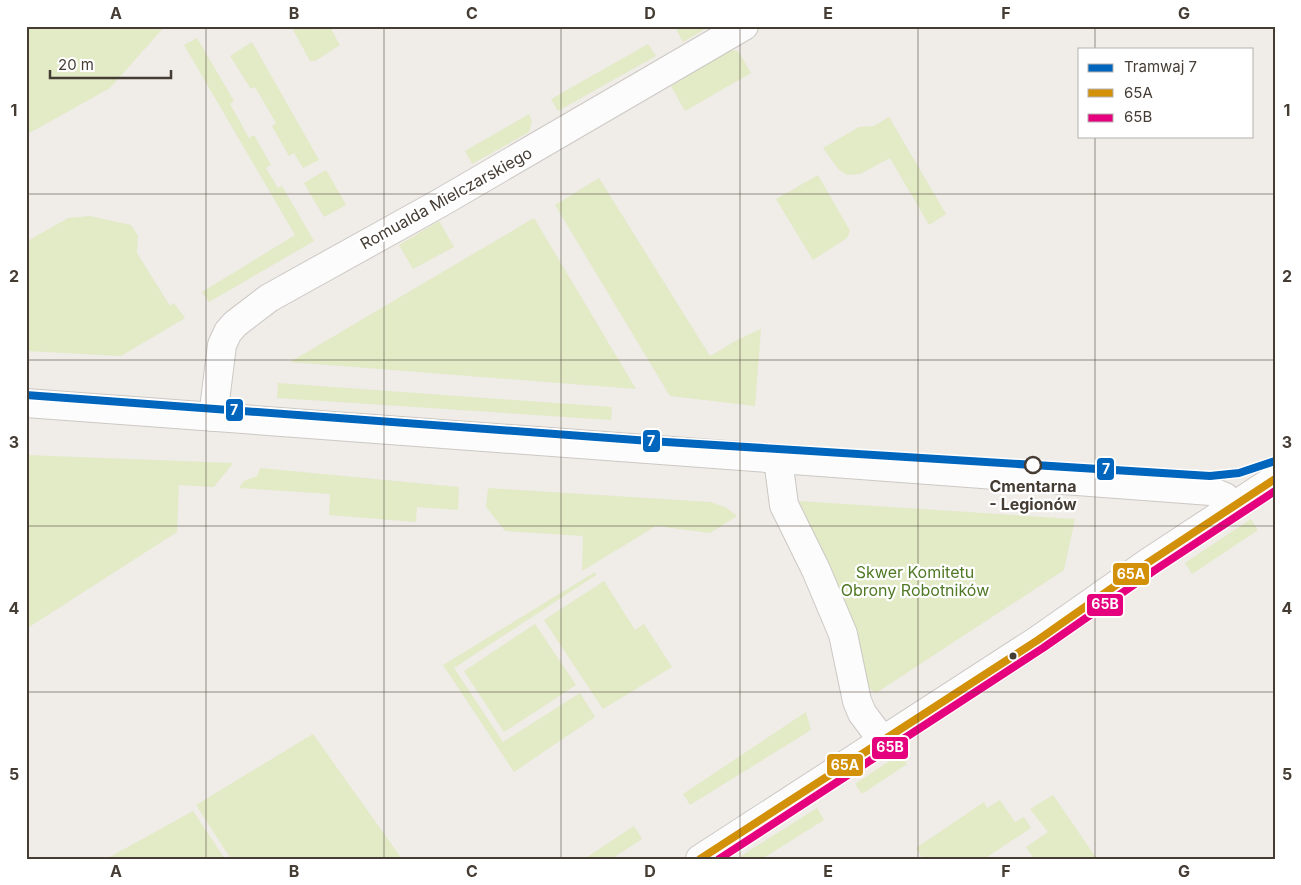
<svg xmlns="http://www.w3.org/2000/svg" width="1301" height="885" font-family="Inter,sans-serif">
  <style>
    .green { fill: #e2eac6 }
    .lines { fill: none; stroke-linecap: round; stroke-linejoin: round }
    .minor-casing { stroke: #ccc8c4; stroke-width: 30 }
    .tertiary-casing { stroke: #ccc8c4; stroke-width: 30 }
    .minor { stroke: #fdfcfc; stroke-width: 28 }
    .tertiary { stroke: #fdfcfc; stroke-width: 28 }
    .bus-1-casing { stroke: #fff; stroke-width: 11 }
    .bus-2-casing { stroke: #fff; stroke-width: 11 }
    .bus-1 { stroke: #d3910a; stroke-width: 8 }
    .bus-2 { stroke: #e5007d; stroke-width: 8 }
    .tram-1-casing { stroke: #fff; stroke-width: 11 }
    .tram-1 { stroke: #0065bd; stroke-width: 8 }
    .grid { fill: none; stroke: #453c34; stroke-width: 1; stroke-opacity: 0.55 }
    .stop-dot { fill: #fff; stroke: #453c34; stroke-width: 2.5 }
    .bus-dot { fill: #453c34; stroke: #fff; stroke-width: 2 }
    .labels { text-anchor: middle; dominant-baseline: central; stroke-width: 4.5; stroke-linejoin: round; paint-order: stroke }
    .street-label { font-size: 16px; fill: #453c34; stroke: #fff }
    .stop-label { font-size: 16px; font-weight: bold; fill: #453c34; stroke: #fff }
    .park-label { font-size: 16px; fill: #507925; stroke: #fff }
    .line-badge { stroke: #fff; stroke-width: 2 }
    .badge-label { font-size: 14px; text-anchor: middle; font-weight: bold; fill: #fff }
    .neatline { fill: none; stroke: #453c34; stroke-width: 2 }
    .grid-label { font-size: 16px; text-anchor: middle; font-weight: bold; fill: #453c34 }
  </style>
  <rect width="100%" height="100%" fill="#f0ece8"/>
  <!-- green -->
  <g class="green">
    <polygon points="26,26 165,26 110,88 26,135"/>
    <polygon points="291,26 329,26 340,45 315,61 310,61"/>
    <polygon points="676,26 710,26 683,42 675,27"/>
    <polygon points="197,38 234,101 230,104 249,138 254,135 271,165 266,168 278,188 282,186 314,241 209,302 202,292 295,235 184,45"/>
    <polygon points="252,42 319,160 303,168 294,153 289,156 272,126 276,123 255,87 251,89 230,56"/>
    <polygon points="648,44 656,56 558,111 551,99"/>
    <polygon points="730,50 738,51 751,73 685,111 671,86"/>
    <polygon points="529,114 532,121 529,132 472,164 465,151"/>
    <polygon points="889,117 946,214 929,225 890,158 860,174 847,175 839,170 823,148 859,127 874,126"/>
    <polygon points="326,170 346,205 324,217 304,183"/>
    <polygon points="818,175 850,231 847,238 813,260 776,199"/>
    <polygon points="599,178 710,356 737,340 761,329 755,406 670,396 555,205"/>
    <polygon points="90,216 131,225 138,236 137,253 170,306 174,303 185,318 121,356 26,351 26,242 68,218"/>
    <polygon points="534,218 636,389 290,362"/>
    <polygon points="439,221 454,247 413,269 399,245"/>
    <polygon points="278,383 612,407 611,420 277,398"/>
    <polygon points="26,455 233,463 214,487 179,485 177,532 26,629"/>
    <polygon points="260,468 459,487 458,510 417,507 416,522 329,515 330,494 239,488 244,481 257,476"/>
    <polygon points="488,488 711,502 725,507 737,516 710,533 656,526 582,571 583,536 505,531 486,507"/>
    <polygon points="799,501 1075,519 1064,570 876,693 869,688 864,676 845,601"/>
    <polygon points="1251,519 1258,530 1192,574 1185,563"/>
    <polygon points="595,572 596,575 454,668 503,742 580,693 595,717 514,772 443,665"/>
    <polygon points="604,581 635,630 644,624 672,667 603,709 544,620"/>
    <polygon points="535,624 576,685 504,732 464,671"/>
    <polygon points="806,712 811,730 690,805 683,794"/>
    <polygon points="313,734 402,859 231,859 196,805"/>
    <polygon points="900,754 907,764 862,794 855,784"/>
    <polygon points="1053,795 1097,859 1034,859 1026,847 1048,832 1030,809"/>
    <polygon points="1000,800 1015,822 1024,817 1031,828 984,859 923,859 916,848 984,802 987,808"/>
    <polygon points="817,808 824,820 762,859 743,859 741,856"/>
    <polygon points="193,811 225,859 106,859"/>
    <polygon points="634,826 642,839 611,859 584,859"/>
  </g>
  <g class="lines">
    <!-- minor casing -->
    <g class="minor-casing">
      <g id="minor">
        <polyline points="213,417 222,345 228,332 235,324 269,298 440,203 744,26"/>
        <polyline points="778,459 784,505 816,570 843,634 857,701 862,713 882,740"/>
      </g>
    </g>
    <!-- tertiary casing -->
    <g class="tertiary-casing">
      <g id="tertiary">
        <polyline points="26,403 1211,491 1225,497 1233,506"/>
        <polyline points="700,859 1038,640 1149,562 1275,479"/>
      </g>
    </g>
    <!-- minor -->
    <use href="#minor" class="minor"/>
    <!-- tertiary -->
    <use href="#tertiary" class="tertiary"/>
    <!-- bus-1 casing -->
    <g class="bus-1-casing">
      <polyline id="bus-1" points="700,859 1038,640 1149,562 1275,479"/>
    </g>
    <!-- bus-2 casing -->
    <g class="bus-2-casing">
      <polyline id="bus-2" points="719,859 1043,648 1155,570 1275,491"/>
    </g>
    <!-- bus-1 -->
    <use href="#bus-1" class="bus-1"/>
    <!-- bus-2 -->
    <use href="#bus-2" class="bus-2"/>
    <!-- tram-1 casing -->
    <g class="tram-1-casing">
      <polyline id="tram-1" points="26,395 650,441 1210,476 1239,473 1275,461"/>
    </g>
    <!-- tram-1 -->
    <use href="#tram-1" class="tram-1"/>
  </g>
  <!-- grid -->
  <path class="grid" d="M206,26V859M384,26V859M561,26V859M740,26V859M918,26V859M1095,26V49M1095,136V859M26,194H1275M26,360H1275M26,526H1275M26,692H1275"/>
  <!-- markers -->
  <circle class="stop-dot" cx="1033" cy="465" r="8"/>
  <circle class="bus-dot" cx="1013" cy="656" r="4.5"/>
  <g class="labels">
    <!-- street labels -->
    <g class="street-label">
      <text transform="translate(446 198) rotate(-29)">Romualda Mielczarskiego</text>
    </g>
    <!-- stop labels -->
    <g class="stop-label">
      <text x="1033" y="486">Cmentarna<tspan x="1033" dy="18">- Legionów</tspan></text>
    </g>
    <!-- park labels -->
    <g class="park-label">
      <text x="915" y="572">Skwer Komitetu<tspan x="915" dy="18">Obrony Robotników</tspan></text>
    </g>
  </g>
  <g class="line-badge">
    <rect x="225" y="398" width="19" height="24" rx="5" fill="#0065bd"/>
    <rect x="642" y="429" width="19" height="24" rx="5" fill="#0065bd"/>
    <rect x="1096" y="457" width="19" height="24" rx="5" fill="#0065bd"/>
    <rect x="1112" y="562" width="38" height="24" rx="5" fill="#d3910a"/>
    <rect x="1086" y="593" width="38" height="24" rx="5" fill="#e5007d"/>
    <rect x="871" y="736" width="38" height="24" rx="5" fill="#e5007d"/>
    <rect x="826" y="753" width="38" height="24" rx="5" fill="#d3910a"/>
  </g>
  <g class="badge-label">
    <text x="234" y="415">7</text>
    <text x="651" y="446">7</text>
    <text x="1106" y="474">7</text>
    <text x="1131" y="579">65A</text>
    <text x="1105" y="609">65B</text>
    <text x="890" y="752">65B</text>
    <text x="845" y="770">65A</text>
  </g>
  <!-- border -->
  <rect width="1301" height="885" fill="none" stroke="#ffffff" stroke-width="55"/>
  <!-- legend -->
  <rect x="1078" y="48" width="175" height="90" fill="#ffffff" stroke="#b5b1ae"/>
  <rect x="1088" y="64" width="25" height="8" fill="#0065bd" stroke="#b5b1ae"/>
  <text x="1124" y="72" font-size="15" fill="#453c34">Tramwaj 7</text>
  <rect x="1088" y="89" width="25" height="8" fill="#d3910a" stroke="#b5b1ae"/>
  <text x="1124" y="98" font-size="15" fill="#453c34">65A</text>
  <rect x="1088" y="114" width="25" height="8" fill="#e5007d" stroke="#b5b1ae"/>
  <text x="1124" y="122" font-size="15" fill="#453c34">65B</text>
  <!-- scale -->
  <path d="M50 70v8h121v-8" fill="none" stroke="#453c34" stroke-width="2.5"/>
  <text x="58" y="70" font-size="15" fill="#453c34" stroke="#ffffff" stroke-width="4" paint-order="stroke">20 m</text>
  <rect x="28" y="28" width="1246" height="830" class="neatline"/>
  <g class="grid-label">
    <text x="116" y="19">A</text>
    <text x="294" y="19">B</text>
    <text x="472" y="19">C</text>
    <text x="650" y="19">D</text>
    <text x="828" y="19">E</text>
    <text x="1006" y="19">F</text>
    <text x="1184" y="19">G</text>
    <text x="14" y="116">1</text>
    <text x="1287" y="116">1</text>
    <text x="14" y="282">2</text>
    <text x="1287" y="282">2</text>
    <text x="14" y="448">3</text>
    <text x="1287" y="448">3</text>
    <text x="14" y="614">4</text>
    <text x="1287" y="614">4</text>
    <text x="14" y="780">5</text>
    <text x="1287" y="780">5</text>
    <text x="116" y="877">A</text>
    <text x="294" y="877">B</text>
    <text x="472" y="877">C</text>
    <text x="650" y="877">D</text>
    <text x="828" y="877">E</text>
    <text x="1006" y="877">F</text>
    <text x="1184" y="877">G</text>
  </g>
</svg>
